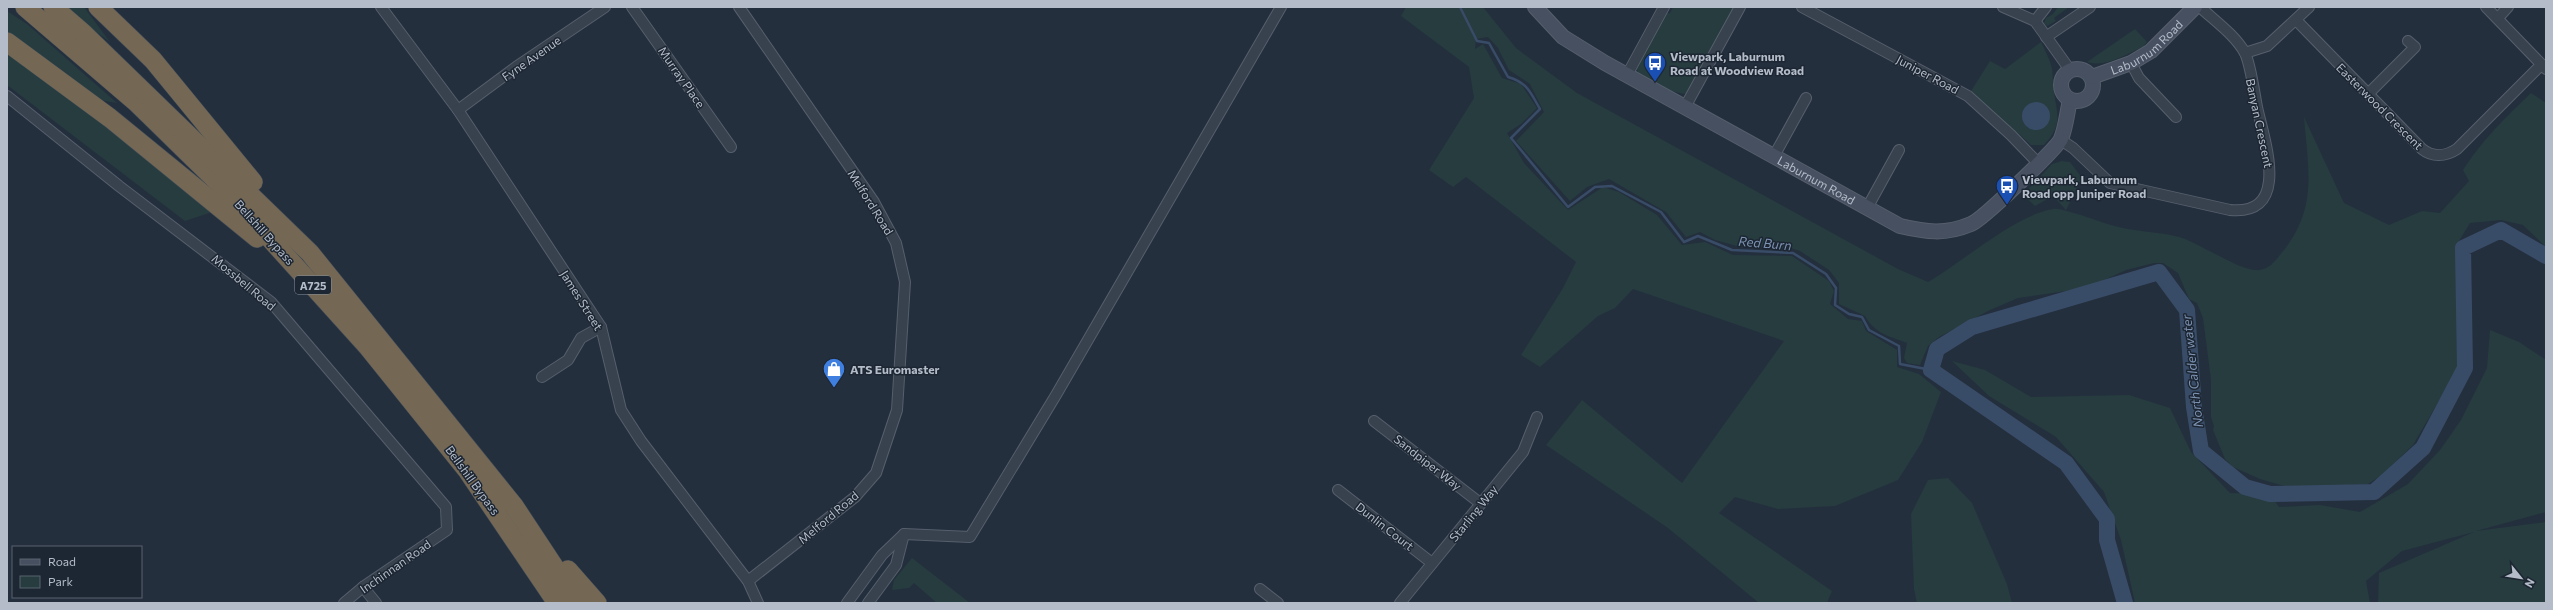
<svg xmlns="http://www.w3.org/2000/svg" width="2553" height="610" font-family="Commissioner,sans-serif">
  <style>
    .green { fill: #263c3f }
    .water { fill: #394c67 }
    .lines { fill: none; stroke-linecap: round; stroke-linejoin: round }
    .stream { stroke: #394c67; stroke-width: 2.5 }
    .river { stroke: #394c67; stroke-width: 16 }
    .street-casing { stroke: #565f6c; stroke-width: 12 }
    .secondary-casing { stroke: #565f6c; stroke-width: 16 }
    .highway-casing { stroke: #434c59; stroke-width: 20 }
    .street { stroke: #38414e; stroke-width: 10 }
    .secondary { stroke: #465061; stroke-width: 14 }
    .highway { stroke: #746855; stroke-width: 19 }
    .labels { text-anchor: middle; dominant-baseline: central; stroke-width: 3; stroke-linejoin: round; paint-order: stroke }
    .shield { fill: #1d2633; stroke: #878f9c; stroke-width: 1 }
    .shield-label { font-size: 11px; font-weight: bold; fill: #b4bcc9 }
    .street-label { font-size: 12px; fill: #b4bcc9; stroke: #1d2633 }
    .poi-label { font-size: 12px; font-weight: bold; fill: #b4bcc9; stroke: #1d2633; text-anchor: start }
    .water-label { font-size: 13px; font-style: italic; fill: #7c92b1; stroke: #1d2633 }
  </style>
  <rect width="100%" height="100%" fill="#242f3e"/>
  <!-- green -->
  <g class="green">
    <polygon points="62,7 84,7 110,42"/>
    <path d="M1406,7H1483L1516,48L1577,93L1898,269L1928,282C1964,261 2015,215 2053,209C2061,207 2100,222 2111,225C2133,232 2157,231 2179,237C2200,243 2243,273 2259,270C2271,269 2277,258 2284,250C2318,206 2308,169 2304,117L2344,203L2389,225L2422,211L2440,213L2469,181L2463,170C2482,140 2506,117 2531,93L2546,103V247L2523,225L2501,220L2470,223L2459,241L2457,370L2413,445L2382,475L2368,484L2331,486H2284L2260,479L2233,467L2225,459L2213,430L2214,426L2211,417V380L2203,318L2197,303L2189,299L2178,273L2163,263H2154L2126,270L2087,288L2018,298L1990,310L1939,337L1928,346L1920,365L1907,363L1904,358L1907,343C1889,336 1875,334 1865,316L1839,304V283L1829,270L1800,251L1791,248L1737,246L1715,240L1700,232L1686,237L1666,212L1609,179L1587,187L1570,201L1516,141L1544,112L1530,84L1509,70L1498,48L1488,37L1476,39L1475,49L1483,44L1502,78L1521,84L1537,108L1521,124L1507,133L1524,163L1568,210L1603,187L1619,192L1657,215L1682,245L1705,242L1733,255L1792,256L1829,281L1834,291L1830,304L1848,319L1862,321L1866,331L1897,350V367L1919,374L1941,392L1922,442L1898,480L1835,506L1778,509L1735,497L1719,513L1832,591L1827,603H1759L1668,528L1546,445L1582,400L1682,483L1784,341L1633,289L1615,308L1598,316L1540,367L1521,355L1563,288L1576,262L1466,177L1453,187L1429,170L1474,98L1469,67L1401,16Z"/>
    <polygon points="1673,7 1735,7 1688,92 1684,94 1672,91 1638,72 1637,69 1665,14 1670,13"/>
    <polygon points="2058,7 2069,7 2054,18 2056,21 2047,26 2044,23 2046,18 2053,14"/>
    <polygon points="7,11 27,24 117,103 100,100 7,34"/>
    <path d="M2135,29L2147,42L2143,47C2126,54 2106,68 2087,62Z"/>
    <path d="M2041,42C2045,50 2049,58 2051,65C2054,74 2052,84 2054,93C2058,116 2062,126 2044,145H2031L1971,91L1990,61L2005,69Z"/>
    <polygon points="7,53 45,78 215,211 185,221 7,85"/>
    <polygon points="2062,161 2070,162 2082,178 2066,210 2053,196 2035,206 2023,195 2052,164"/>
    <polygon points="2490,330 2519,342 2546,360 2546,512 2476,531 2546,522 2546,603 2378,603 2379,573 2474,532 2402,551 2366,581 2370,603 2135,603 2121,540 2104,492 2056,437 1989,396 1952,361 1985,370 2031,397 2129,395 2170,408 2191,452 2230,493 2270,494 2279,507 2320,505 2360,512 2408,484 2440,450 2461,420 2487,368"/>
    <polygon points="1948,478 1972,503 2007,584 2012,603 1917,603 1914,589 1911,514 1928,480"/>
    <polygon points="912,558 970,603 937,603 914,583 909,588 892,590 894,580"/>
  </g>
  <!-- water -->
  <circle class="water" cx="2036" cy="116" r="14"/>
  <g class="lines">
    <!-- stream -->
    <path class="stream" d="M1460,7L1477,41L1489,43L1508,77C1528,83 1530,92 1540,109L1511,138L1568,207L1595,187L1612,186L1661,212L1684,242L1698,236L1732,250L1793,253L1826,274L1836,288L1835,305L1849,314L1862,317L1869,330L1899,346L1900,364L1931,370"/>
    <!-- river -->
    <polyline class="river" points="2125,603 2107,540 2107,519 2066,463 1931,370 1937,349 1972,327 2159,272 2187,310 2194,407 2201,451 2245,487 2270,494 2374,492 2423,448 2465,368 2463,248 2501,230 2546,256"/>
    <!-- street casing -->
    <g class="street-casing">
      <g id="street">
        <polyline points="381,7 458,110 601,327 621,410 641,441 748,581 758,603"/>
        <polyline points="632,7 731,147"/>
        <polyline points="739,7 874,202 896,243 905,282 897,410 876,473 855,497 748,581"/>
        <polyline points="1802,7 1968,96 2011,135 2038,163"/>
        <polyline points="2003,7 2035,21 2070,70"/>
        <polyline points="2486,7 2546,69"/>
        <polyline points="2498,18 2508,7"/>
        <path d="M2296,20L2422,149C2432,157 2445,157 2457,149L2541,65"/>
        <polyline points="2035,21 2046,7"/>
        <polyline points="2046,37 2090,7"/>
        <polyline points="2245,53 2267,46 2309,7"/>
        <polyline points="2131,63 2139,78 2176,117"/>
        <polyline points="1627,75 1664,7"/>
        <polyline points="2368,94 2415,47 2408,41"/>
        <polyline points="7,96 119,186 271,302 446,507 447,530 363,587 344,603"/>
        <polyline points="1685,107 1740,7"/>
        <polyline points="458,110 516,67 605,7"/>
        <path d="M2061,140L2073,148L2110,183L2230,210C2292,216 2264,140 2257,107C2254,92 2251,66 2245,53C2235,35 2215,21 2200,7"/>
        <polyline points="1774,156 1806,98"/>
        <polyline points="1867,208 1899,150"/>
        <polyline points="542,377 568,360 581,338 601,327"/>
        <polyline points="1374,421 1480,503"/>
        <polyline points="1338,490 1432,563"/>
        <polyline points="363,587 376,603"/>
        <polyline points="1260,589 1278,603"/>
        <polyline points="847,603 882,555 904,534 970,537 1056,395 1281,7"/>
        <polyline points="868,603 896,565 904,534"/>
        <polyline points="1400,603 1523,452 1537,417"/>
      </g>
    </g>
    <!-- secondary casing -->
    <g class="secondary-casing">
      <g id="secondary">
        <path id="s1" d="M1535,7L1563,37L1605,63L1900,226C1926,232 1945,235 1971,224C1982,220 2056,149 2061,139C2066,127 2067,113 2070,100"/>
        <circle cx="2077" cy="85" r="16"/>
        <path id="s2" d="M2092,77L2131,63L2151,51L2195,7"/>
      </g>
    </g>
    <!-- highway casing -->
    <g class="highway-casing">
      <g id="highway">
        <polyline points="25,7 137,103 229,193 368,347 467,470 557,603"/>
        <polyline points="53,7 83,33 310,253 514,506 578,603"/>
        <polyline points="98,7 153,60 253,182"/>
        <polyline points="7,42 110,118 257,238"/>
        <polyline points="568,570 597,603"/>
      </g>
    </g>
    <!-- street -->
    <use href="#street" class="street"/>
    <!-- secondary -->
    <use href="#secondary" class="secondary"/>
    <!-- highway -->
    <use href="#highway" class="highway"/>
  </g>
  <!-- icons -->
  <defs>
    <g id="bus-pin" transform="scale(1.15)"><path d="M0 17L-7.5 6A9.5 9.5 0 1 1 7.5 6Z" fill="#1a4fb4" stroke="#1d2633"/><path d="M-5-6H5V4H4V6H2V4H-2V6H-4V4H-5ZM-3.5-4V0h7V-4ZM-3.5 1.2v1.5H-2V1.2ZM2 1.2v1.5H3.5V1.2Z" fill="#fff"/></g>
    <g id="shop-pin" transform="scale(1.15)"><path d="M0 17L-7.5 6A9.5 9.5 0 1 1 7.5 6Z" fill="#3f7fe0" stroke="#1d2633"/><path d="M-5-2.5h2.3a2.7 3.5 0 0 1 5.4 0H5L5.5 6h-11ZM-1.5-2.5h3a1.5 2.3 0 0 0-3 0Z" fill="#fff"/></g>
  </defs>
  <g fill-rule="evenodd">
    <use href="#bus-pin" x="1655" y="63"/>
    <use href="#bus-pin" x="2007" y="186"/>
    <use href="#shop-pin" x="834" y="369"/>
  </g>
  <g class="labels">
    <!-- shield labels -->
    <rect class="shield" x="295" y="276" width="36" height="18" rx="3"/>
    <g class="shield-label">
      <text x="313" y="285">A725</text>
    </g>
    <!-- street labels -->
    <g class="street-label">
      <text stroke="none"><textPath href="#s2" startOffset="63">Laburnum Road</textPath></text>
      <text transform="translate(531 58) rotate(-35)">Fyne Avenue</text>
      <text transform="translate(1928 74) rotate(28)">Juniper Road</text>
      <text transform="translate(682 77) rotate(55)">Murray Place</text>
      <text transform="translate(2380 106) rotate(45)">Easterwood Crescent</text>
      <text transform="translate(2260 123) rotate(78)">Banyan Crescent</text>
      <text stroke="none"><textPath href="#s1" startOffset="332">Laburnum Road</textPath></text>
      <text transform="translate(871 202) rotate(58)">Melford Road</text>
      <text transform="translate(265 232) rotate(48)">Bellshill Bypass</text>
      <text transform="translate(244 282) rotate(40)">Mossbell Road</text>
      <text transform="translate(582 300) rotate(58)">James Street</text>
      <text transform="translate(1428 462) rotate(38)">Sandpiper Way</text>
      <text transform="translate(473 480) rotate(54)">Bellshill Bypass</text>
      <text transform="translate(1473 513) rotate(-51)">Starling Way</text>
      <text transform="translate(828 517) rotate(-40)">Melford Road</text>
      <text transform="translate(1385 526) rotate(38)">Dunlin Court</text>
      <text transform="translate(395 566) rotate(-35)">Inchinnan Road</text>
    </g>
    <!-- poi labels -->
    <g class="poi-label">
      <text x="1670" y="56">Viewpark, Laburnum<tspan x="1670" dy="14">Road at Woodview Road</tspan></text>
      <text x="2022" y="179">Viewpark, Laburnum<tspan x="2022" dy="14">Road opp Juniper Road</tspan></text>
      <text x="850" y="369">ATS Euromaster</text>
    </g>
    <!-- water labels -->
    <g class="water-label">
      <text transform="translate(1765 243) rotate(5)">Red Burn</text>
      <text transform="translate(2192 371) rotate(-96)">North Calder water</text>
    </g>
  </g>
  <!-- border -->
  <rect width="2553" height="610" fill="none" stroke="#b4bcc9" stroke-width="16"/>
  <!-- legend -->
  <rect x="12" y="546" width="130" height="52" fill="#1d2633" stroke="#59626f"/>
  <rect x="20" y="559" width="20" height="6" fill="#465061" stroke="#59626f"/>
  <text x="48" y="566" font-size="12" fill="#b4bcc9">Road</text>
  <rect x="20" y="576" width="20" height="12" fill="#263c3f" stroke="#59626f"/>
  <text x="48" y="586" font-size="12" fill="#b4bcc9">Park</text>
  <!-- north arrow -->
  <g transform="translate(2521 578) rotate(120)" stroke="#1d2633" stroke-width="3" paint-order="stroke">
  <path d="M0-3L7 15L0 10L-7 15Z" fill="#b4bcc9"/>
  <text y="-6" font-size="11" font-weight="bold" text-anchor="middle" fill="#b4bcc9">N</text>
  </g>
</svg>
